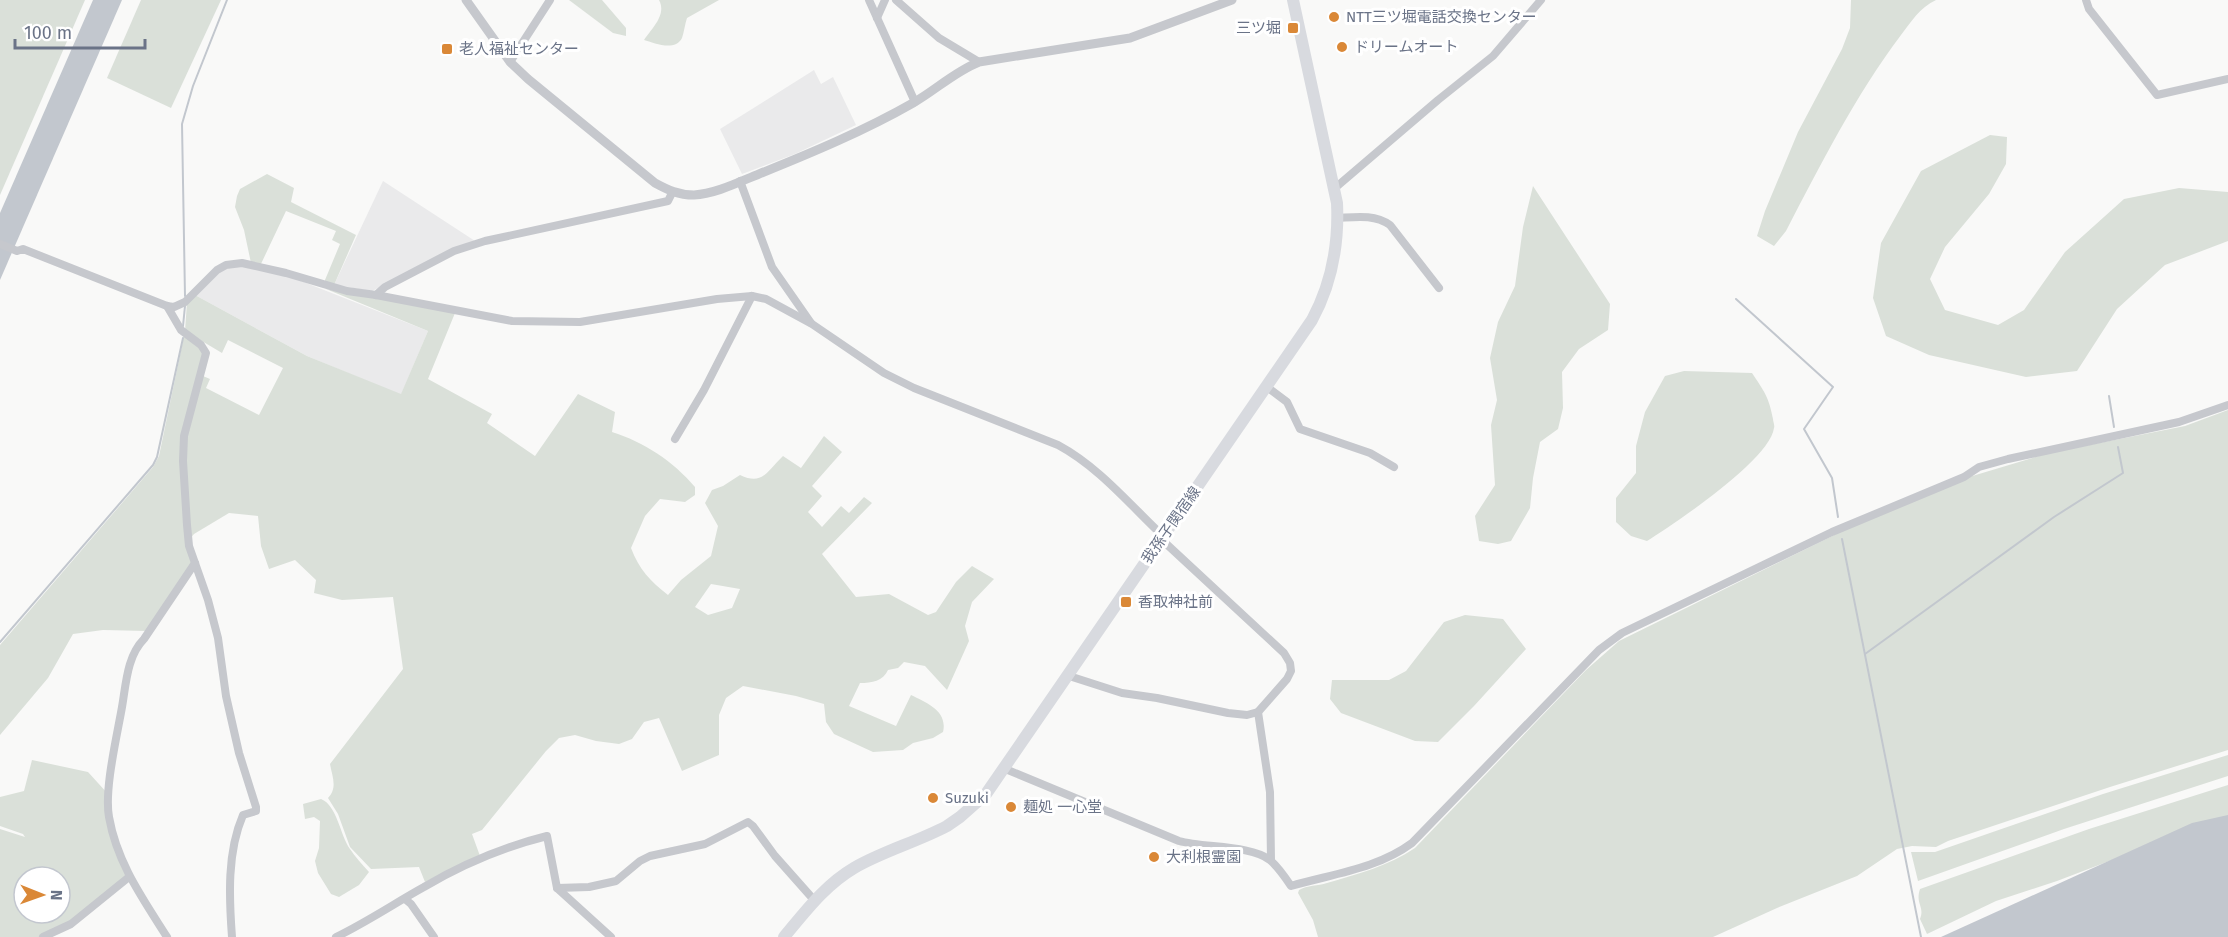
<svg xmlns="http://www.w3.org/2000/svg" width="2228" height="937" font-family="'Fira Sans','Noto Sans JP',sans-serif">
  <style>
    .built { fill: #eaeaeb }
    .green { fill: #dae0d9; fill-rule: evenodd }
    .water { fill: #c2c7ce }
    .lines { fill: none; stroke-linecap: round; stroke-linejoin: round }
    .stream { stroke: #c2c7ce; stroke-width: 2 }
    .minor { stroke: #c6c8cd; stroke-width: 8 }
    .tertiary { stroke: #c6c8cd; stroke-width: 9 }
    .primary { stroke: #d8dadf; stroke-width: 12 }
    .poi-dot { fill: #da8837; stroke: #fff; stroke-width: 2 }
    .labels { text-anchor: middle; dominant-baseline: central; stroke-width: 6; stroke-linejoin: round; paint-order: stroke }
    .poi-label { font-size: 15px; fill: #6a7387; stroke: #fff; text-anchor: start }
    .street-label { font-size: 15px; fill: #6a7387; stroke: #fff }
  </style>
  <rect width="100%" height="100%" fill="#f9f9f8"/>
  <!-- built -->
  <g class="built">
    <polygon points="814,70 821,84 833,77 856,125 795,154 742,174 720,129"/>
    <polygon points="383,181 475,241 372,291 334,285"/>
    <polygon points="239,265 286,275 428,331 401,395 307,356 195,295 219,271"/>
  </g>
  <!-- green -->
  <g class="green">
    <polygon points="0,0 85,0 0,195"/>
    <polygon points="141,0 221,0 171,108 107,78"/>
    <polygon points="569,0 602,0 626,28 626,36 613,33"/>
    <path d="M659,0H719L687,18C685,24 684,32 682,38C675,52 654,43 644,40C652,28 667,15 659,0Z"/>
    <path d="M1851,0H1936C1919,8 1912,21 1901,35C1855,96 1821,164 1786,231L1774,246L1757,236L1765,211L1798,132L1842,49L1850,28Z"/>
    <polygon points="1990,135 2007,137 2006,164 1989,194 1945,247 1930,279 1945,310 1998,325 2024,310 2065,252 2124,199 2179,188 2228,192 2228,241 2165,265 2117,309 2077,371 2026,377 1929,355 1886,336 1873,298 1881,243 1921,171"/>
    <polygon points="267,174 294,188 291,202 356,235 334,285 325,283 325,280 340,244 332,240 336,231 286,211 260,266 251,263 244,230 235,207 237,196 240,189"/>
    <polygon points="1533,186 1610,304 1608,330 1579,349 1562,372 1563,408 1558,429 1540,442 1533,478 1530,508 1511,541 1498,544 1479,541 1475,516 1495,485 1491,425 1497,400 1490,358 1498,322 1515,286 1523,227"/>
    <path d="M326,289L455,313L428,379L492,414L487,423L535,456L578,394L615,412L612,432C644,442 673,461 695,487V495L685,502L660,499L645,516L631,548C639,569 650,581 668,595L681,580L711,556L718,526L705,503L712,490L723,486L740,475C763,486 767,471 783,456L801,468L824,436L842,452L812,486L822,496L808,512L822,527L841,506L849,513L864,497L872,503L822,554L856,597L889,594L928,615L936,612L956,582L972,566L994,579L972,602L965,626L969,641L947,690L925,666L904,662L898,668L888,670C883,681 872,683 860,683L849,706L896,726L911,695C927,703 948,711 943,732L933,738L913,743L903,750L873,752L834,734L826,722L824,704L796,696L743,686L726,698L719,715V755L682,771L659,718L644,722L632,739L619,744L596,741L575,735L559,738L546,751L482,830L472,834L480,856L425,882L419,867L371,869L350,847L338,814L328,798C338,788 332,776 330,764L403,669L393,597L342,600L314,593L316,580L295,560L269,569L261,546L258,516L229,513L194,534L188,541L194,562L147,631L103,630L73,634L48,678L0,735V645L153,467L159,456L184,336L203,351V376L210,379L206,388L259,415L283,368L228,340L222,353L185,331L187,302L195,295L307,356L401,394L428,331ZM711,584L740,589L732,608L708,615L695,607Z"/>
    <path d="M1684,371L1752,373C1764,391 1769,397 1773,419C1773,422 1775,425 1774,428C1770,460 1674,524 1647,541L1631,536L1616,522V498L1636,473V446L1645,412L1665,376Z"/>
    <path d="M2228,410V750L2110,787L1948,841L1936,847L1912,846L1897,849L1857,876L1777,908L1713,937H1318L1313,920L1298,893L1299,890C1307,885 1318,886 1327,883C1357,874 1389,866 1415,848L1586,670L1619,641L1881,512L1949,483L2049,453L2185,426Z"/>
    <polygon points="1465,615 1503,619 1526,649 1474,706 1438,742 1415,741 1341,713 1330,699 1332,680 1389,680 1406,671 1444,622"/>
    <polygon points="2228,755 2228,776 2064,829 1918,881 1911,852 1935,852 2103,794"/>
    <path d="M32,760L88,772L108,794L107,810L127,876L67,924L40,937H0V829L25,837L23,834L0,826V797L24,791ZM24,877H60V913H24Z"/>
    <path d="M2228,785V820L2188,831L2057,881L1996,901L1927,934L1920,919C1925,906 1915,904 1920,889L2089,829Z"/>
    <path d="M321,799C337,805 340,835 350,849C355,857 362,864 369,872L359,885L339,897L331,894L318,873L315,861L319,848L320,821L314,817L305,819L303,804Z"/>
  </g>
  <!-- water -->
  <g class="water">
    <polygon points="93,0 122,0 0,280 0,213"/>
    <polygon points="2228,815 2228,937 1941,937 2192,823"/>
  </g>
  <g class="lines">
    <!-- stream -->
    <g class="stream">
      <polyline points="185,296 182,124 193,86 227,0"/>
      <polyline points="1736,299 1833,387 1804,429 1832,478 1838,517"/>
      <polyline points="183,326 185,306"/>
      <polyline points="2109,396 2114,427"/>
      <polyline points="1842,539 1921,937"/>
      <polyline points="0,642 153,465 157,457 183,338"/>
      <polyline points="1865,654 2054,517 2123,473 2118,447"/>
    </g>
    <!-- minor -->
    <g class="minor">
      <polyline points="869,0 915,102"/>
      <polyline points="896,0 939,38 979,62"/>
      <polyline points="2086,0 2089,9 2157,95 2228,79"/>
      <polyline points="877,18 885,0"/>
      <polyline points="510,62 550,0"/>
      <polyline points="740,181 772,267 811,323"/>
      <polyline points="1335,188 1438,100 1493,56 1541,0"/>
      <path d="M1338,218C1356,217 1374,214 1390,225L1439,288"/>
      <path d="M0,244L17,251L23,249L167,306L174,307L185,302L217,270L226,265L242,263L286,273L347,291L376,295L512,321L580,322L717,299L752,296L766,299L812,324L884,373L914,388L1058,445C1099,467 1130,505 1163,536"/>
      <polyline points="376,295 385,287 454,251 485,241 668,201 672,193"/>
      <path d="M167,306L181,330L201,345L206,353L184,436L183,461L187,525L189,546L208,600L218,638L226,696L239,753L256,807V811L243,815C227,852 229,897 232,937"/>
      <polyline points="1267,387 1287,402 1300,429 1370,453 1394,467"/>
      <polyline points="675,439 704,390 752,296"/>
      <polyline points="1066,675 1122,693 1157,698 1228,713 1247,715 1258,712 1287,679 1291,671 1290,663 1284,653 1161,539"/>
      <polyline points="1258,712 1270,792 1271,860"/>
      <path d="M1003,768L1179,841C1204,848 1251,845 1270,860C1278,867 1285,877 1291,886C1332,874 1377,869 1412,843L1599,650L1622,633L1832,532L1964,477L1979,467L2008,459L2179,422L2228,405"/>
      <polyline points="557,888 589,887 616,881 640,861 650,856 705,844 748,822 753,826 775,856 814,900"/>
      <polyline points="405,899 411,904 434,937"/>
      <polyline points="43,937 71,924 129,877"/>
      <path d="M167,937C143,899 117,863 109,817C104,790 117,736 122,707C126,684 127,656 144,639L195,563"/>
      <path d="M336,937C367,922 395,903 424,887C463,864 503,847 547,836L557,888L611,937"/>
    </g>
    <!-- tertiary -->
    <path class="tertiary" d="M466,0L510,62L528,79L655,183C668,190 678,195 694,195C715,194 739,182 759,174C811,153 864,131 913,103C936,90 954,72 979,62L1130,38L1232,0"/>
    <!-- primary -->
    <path class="primary" d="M784,937C805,912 825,885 854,868C883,851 917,842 947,826L960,817L986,794L1312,320C1332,283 1339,245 1337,203L1293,0"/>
  </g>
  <!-- markers -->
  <g class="poi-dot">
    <circle cx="1334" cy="17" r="6"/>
    <rect x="1287" y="22" width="12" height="12" rx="3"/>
    <circle cx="1342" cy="47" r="6"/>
    <rect x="441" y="43" width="12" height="12" rx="3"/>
    <rect x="1120" y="596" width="12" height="12" rx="3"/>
    <circle cx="933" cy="798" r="6"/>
    <circle cx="1011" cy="807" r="6"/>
    <circle cx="1154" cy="857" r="6"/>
  </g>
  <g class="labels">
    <!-- poi labels -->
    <g class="poi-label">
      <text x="1346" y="17">NTT三ツ堀電話交換センター</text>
      <text x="1281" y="28" text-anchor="end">三ツ堀</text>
      <text x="1354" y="47">ドリームオート</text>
      <text x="459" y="49">老人福祉センター</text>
      <text x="1138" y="602">香取神社前</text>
      <text x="945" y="798">Suzuki</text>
      <text x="1023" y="807">麺処 一心堂</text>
      <text x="1166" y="857">大利根霊園</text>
    </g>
    <!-- street labels -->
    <g class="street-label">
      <text transform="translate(1171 525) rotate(-55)">我孫子関宿線</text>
    </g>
  </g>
  <!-- north arrow -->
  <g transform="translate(42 895) rotate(91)"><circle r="28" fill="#ffffff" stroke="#c3c7cf" stroke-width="1.5"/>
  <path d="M0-4.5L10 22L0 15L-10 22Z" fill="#da8837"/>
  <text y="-9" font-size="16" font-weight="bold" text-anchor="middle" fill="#6a7387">N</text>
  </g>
  <!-- scale -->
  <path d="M15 39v9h130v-9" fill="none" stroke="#6a7387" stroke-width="3"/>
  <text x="24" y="39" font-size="18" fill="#6a7387" stroke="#ffffff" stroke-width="4.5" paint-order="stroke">100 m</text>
</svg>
